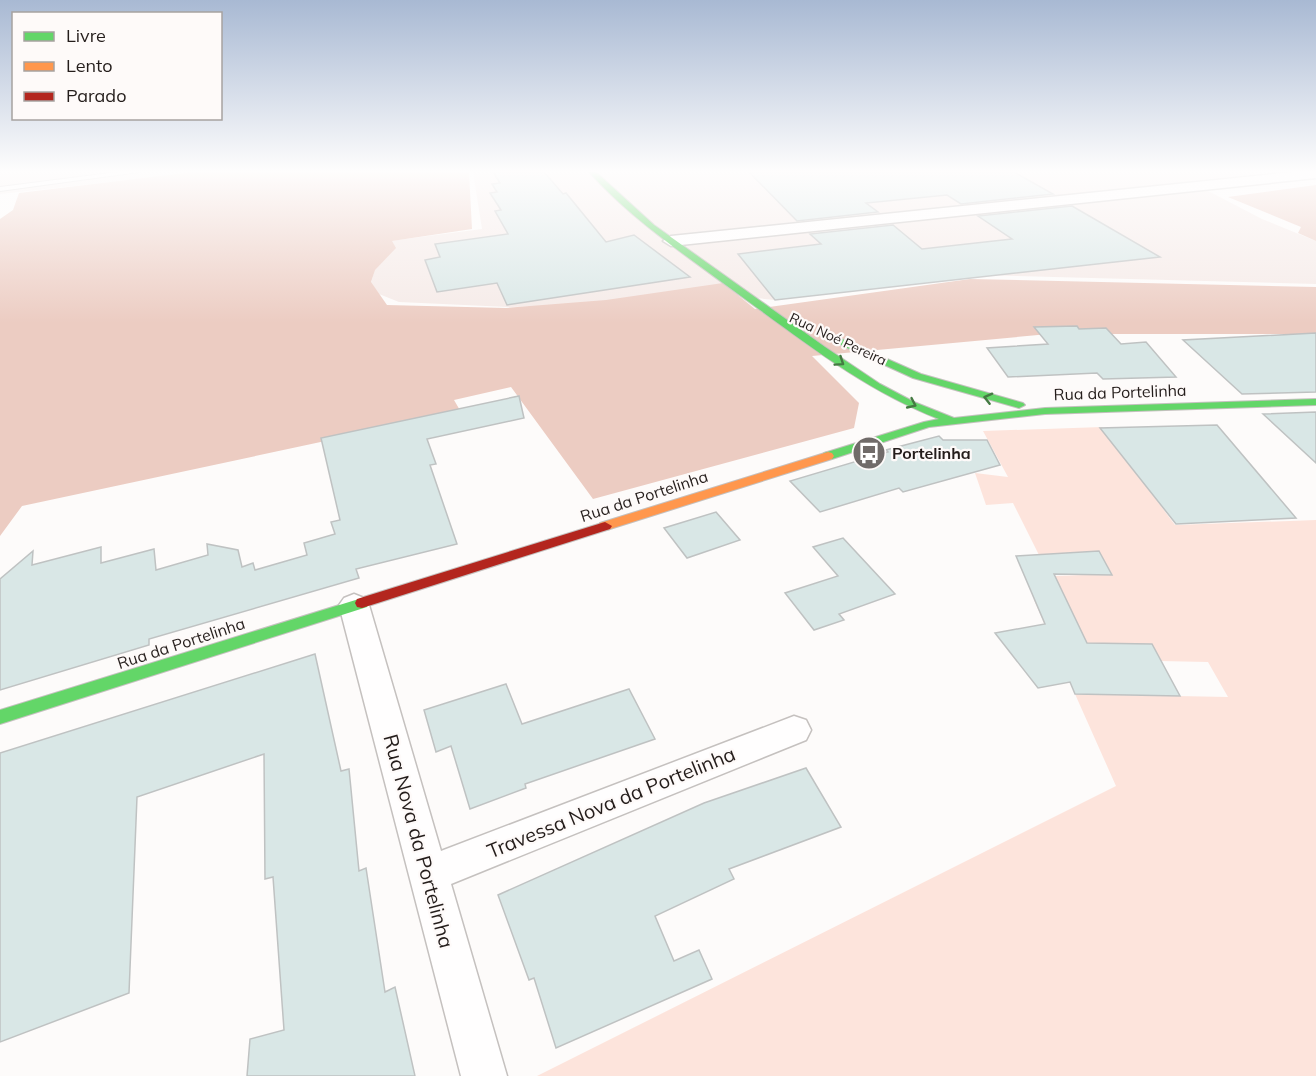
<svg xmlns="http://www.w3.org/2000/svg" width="1316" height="1076" font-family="Mulish,sans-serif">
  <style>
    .built { fill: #f5eae7 }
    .green { fill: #fde4dc }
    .forest { fill: #ecccc2 }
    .building { fill: #d9e7e6; stroke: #bfc2c2; stroke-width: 1.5 }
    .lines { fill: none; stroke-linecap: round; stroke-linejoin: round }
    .lane-casing { stroke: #c5c1bf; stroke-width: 2 }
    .street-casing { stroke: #c5c1bf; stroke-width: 3 }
    .fast-casing { stroke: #c5c1bf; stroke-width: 2 }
    .slow-casing { stroke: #c5c1bf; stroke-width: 2 }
    .jam-casing { stroke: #c5c1bf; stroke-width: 2 }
    .lane { fill: #fffefe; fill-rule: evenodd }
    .street { fill: #fffefe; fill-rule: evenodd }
    .fast { fill: #63d668; fill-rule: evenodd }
    .slow { fill: #ff974d; fill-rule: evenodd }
    .jam { fill: #b3261e; fill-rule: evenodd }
    .oneway { stroke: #447a42 }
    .labels { text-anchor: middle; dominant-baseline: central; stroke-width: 4.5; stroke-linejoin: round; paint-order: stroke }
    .far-street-label { font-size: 14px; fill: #241d1b; stroke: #fefaf9 }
    .street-label { font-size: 16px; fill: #241d1b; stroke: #fefaf9 }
    .poi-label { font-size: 16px; font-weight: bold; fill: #241d1b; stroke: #fefaf9; text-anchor: start }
    .near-street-label { font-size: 20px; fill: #241d1b; stroke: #fefaf9 }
  </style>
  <rect width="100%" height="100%" fill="#fdfbfa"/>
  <!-- built -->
  <g class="built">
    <polygon points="0,172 202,172 0,194"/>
    <polygon points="473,172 1275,172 1189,181 1262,219 1316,241 1316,284 983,275 775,300 718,294 559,306 508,307 399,302 379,294 371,283 382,242 482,229"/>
  </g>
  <!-- green -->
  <polygon class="green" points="1102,427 1175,525 1316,520 1316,1076 537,1076 1116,786 1075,694 1228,697 1208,662 1160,661 1063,667 1034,600 1066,600 1055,576 1112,574 1099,551 1039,555 1013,503 986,505 975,473 1008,477 983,431"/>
  <!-- forest -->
  <g class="forest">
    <polygon points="193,172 469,172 472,229 392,241 396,248 375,270 371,282 387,305 506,308 606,300 723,283 755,309 970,279 1316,287 1316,334 1049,334 812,356 859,403 854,428 593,499 511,387 454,400 461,412 22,506 0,536 0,219 13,210 19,193"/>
    <polygon points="1316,185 1316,241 1298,233 1301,227 1228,197"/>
  </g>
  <!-- building -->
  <g class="building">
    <polygon points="493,172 544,172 563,194 566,193 606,242 634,235 690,277 507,305 497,283 437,292 425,260 440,257 435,244 508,234 495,211 501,210 490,193 497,192 492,184 500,183"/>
    <polygon points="749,172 1014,172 1053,194 961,204 947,195 866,203 878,212 797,221"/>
    <polygon points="1072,206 1160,257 775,300 738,254 821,244 810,234 893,225 922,249 1012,239 978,216"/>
    <polygon points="1077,326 1079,329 1106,328 1121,344 1146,342 1176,377 1103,379 1097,373 1008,377 987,348 1048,344 1034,327"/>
    <polygon points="1316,333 1316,392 1242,394 1183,340"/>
    <polygon points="519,396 524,418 427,439 436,464 430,465 457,544 356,569 359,578 149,639 149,645 0,690 0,579 33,551 32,565 101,547 101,563 154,549 156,570 208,555 207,544 238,550 242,567 253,563 255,570 307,555 304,543 335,534 331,522 340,520 321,438"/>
    <polygon points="1316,412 1316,463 1263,414"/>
    <polygon points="1217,425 1296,518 1176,524 1100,428"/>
    <polygon points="939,436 943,440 987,440 1000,465 903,492 899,488 820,512 790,481 888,452 886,450"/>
    <polygon points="716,512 740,540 687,558 664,528"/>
    <polygon points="843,538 895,594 839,614 844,620 814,630 785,593 838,576 813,547"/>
    <polygon points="1099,551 1112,575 1054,574 1087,643 1152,644 1180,696 1075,694 1070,682 1038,688 995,633 1045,624 1016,556"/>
    <polygon points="315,654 341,771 349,769 359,871 366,868 385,992 395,987 415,1076 247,1076 250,1039 284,1030 273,877 265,879 264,754 137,797 129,993 0,1042 0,753"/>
    <polygon points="506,684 522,724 629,689 655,739 525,784 526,788 470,809 451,746 436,752 424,710"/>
    <polygon points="806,768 841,827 729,869 734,879 655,916 674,961 699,950 712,979 556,1048 534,978 529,980 498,895 704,803"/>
  </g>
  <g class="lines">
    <!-- lane casing -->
    <g class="lane-casing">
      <polygon id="lane" points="118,172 139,172 0,191 0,187"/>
    </g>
    <!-- street casing -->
    <g class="street-casing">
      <g id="street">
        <polygon points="1293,172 1316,172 1316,178 671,246 663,241 671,236"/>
        <polygon points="354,594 364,598 369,605 441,851 794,716 806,720 811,730 806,740 451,884 507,1076 461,1076 339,605 344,598"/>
      </g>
    </g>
    <!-- fast casing -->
    <g class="fast-casing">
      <g id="fast">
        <path d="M589,172H596L654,225L825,347L880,384L914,402L954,418L1045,408L1316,399V405L1045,414L929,427L832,459H824L822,456L824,453L924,422L939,419C867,391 807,344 745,299C691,259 634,222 589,172Z"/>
        <polygon points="833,335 921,374 1023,403 1025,405 1019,408 913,378 830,340 828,338"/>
        <polygon points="362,598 367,599 369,603 367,607 0,724 0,710"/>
      </g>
    </g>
    <!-- slow casing -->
    <g class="slow-casing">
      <polygon id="slow" points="828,452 832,453 834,456 832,459 610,529 605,530 598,526 600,523"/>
    </g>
    <!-- jam casing -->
    <g class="jam-casing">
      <polygon id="jam" points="605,522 612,526 610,529 362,608 357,607 355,603 357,599"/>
    </g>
    <!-- lane -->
    <use href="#lane" class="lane"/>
    <!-- street -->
    <use href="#street" class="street"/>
    <!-- fast -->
    <use href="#fast" class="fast"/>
    <!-- slow -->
    <use href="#slow" class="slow"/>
    <!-- jam -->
    <use href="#jam" class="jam"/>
  </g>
  <!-- one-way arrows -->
  <defs><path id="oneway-chevron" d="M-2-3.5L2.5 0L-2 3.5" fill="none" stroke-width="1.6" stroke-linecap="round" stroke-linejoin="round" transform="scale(1.5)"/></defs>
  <g class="oneway">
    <use href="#oneway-chevron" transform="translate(840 362) rotate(34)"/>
    <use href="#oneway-chevron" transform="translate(988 398) rotate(-166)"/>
    <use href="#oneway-chevron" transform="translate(912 404) rotate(25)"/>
  </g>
  <!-- sky -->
  <linearGradient id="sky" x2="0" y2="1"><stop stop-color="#a8b9d3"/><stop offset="0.53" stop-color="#fefdfd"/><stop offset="1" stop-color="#fefdfd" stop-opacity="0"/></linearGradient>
  <rect width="1316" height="323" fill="url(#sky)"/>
  <!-- icons -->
  <defs>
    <g id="bus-disc" transform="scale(1.725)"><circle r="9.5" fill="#706b69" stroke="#fefaf9"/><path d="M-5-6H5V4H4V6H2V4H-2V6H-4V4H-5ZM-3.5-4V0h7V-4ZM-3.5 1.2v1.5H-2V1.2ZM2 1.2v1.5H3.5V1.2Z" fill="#fff"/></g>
  </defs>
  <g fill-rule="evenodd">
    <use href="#bus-disc" x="869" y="453"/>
  </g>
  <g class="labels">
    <!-- far-street labels -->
    <g class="far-street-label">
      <text transform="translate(838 339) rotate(25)">Rua Noé Pereira</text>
    </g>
    <!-- street labels -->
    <g class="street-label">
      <text transform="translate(1120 392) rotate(-2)">Rua da Portelinha</text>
      <text transform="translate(644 496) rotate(-18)">Rua da Portelinha</text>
      <text transform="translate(181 643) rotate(-18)">Rua da Portelinha</text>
    </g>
    <!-- poi labels -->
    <g class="poi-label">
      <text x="892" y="453">Portelinha</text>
    </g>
    <!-- near-street labels -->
    <g class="near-street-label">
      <text transform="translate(611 802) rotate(-22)">Travessa Nova da Portelinha</text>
      <text transform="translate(419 841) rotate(75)">Rua Nova da Portelinha</text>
    </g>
  </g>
  <!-- legend -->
  <rect x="12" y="12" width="210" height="108" fill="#fefaf9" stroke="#a7a2a0" stroke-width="1.5"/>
  <rect x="24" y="32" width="30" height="9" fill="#63d668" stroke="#a7a2a0" stroke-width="1.5"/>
  <text x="66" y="42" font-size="18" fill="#241d1b">Livre</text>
  <rect x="24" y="62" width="30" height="9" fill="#ff974d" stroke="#a7a2a0" stroke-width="1.5"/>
  <text x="66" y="72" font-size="18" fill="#241d1b">Lento</text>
  <rect x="24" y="92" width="30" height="9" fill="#b3261e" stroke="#a7a2a0" stroke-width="1.5"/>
  <text x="66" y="102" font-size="18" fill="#241d1b">Parado</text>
</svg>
